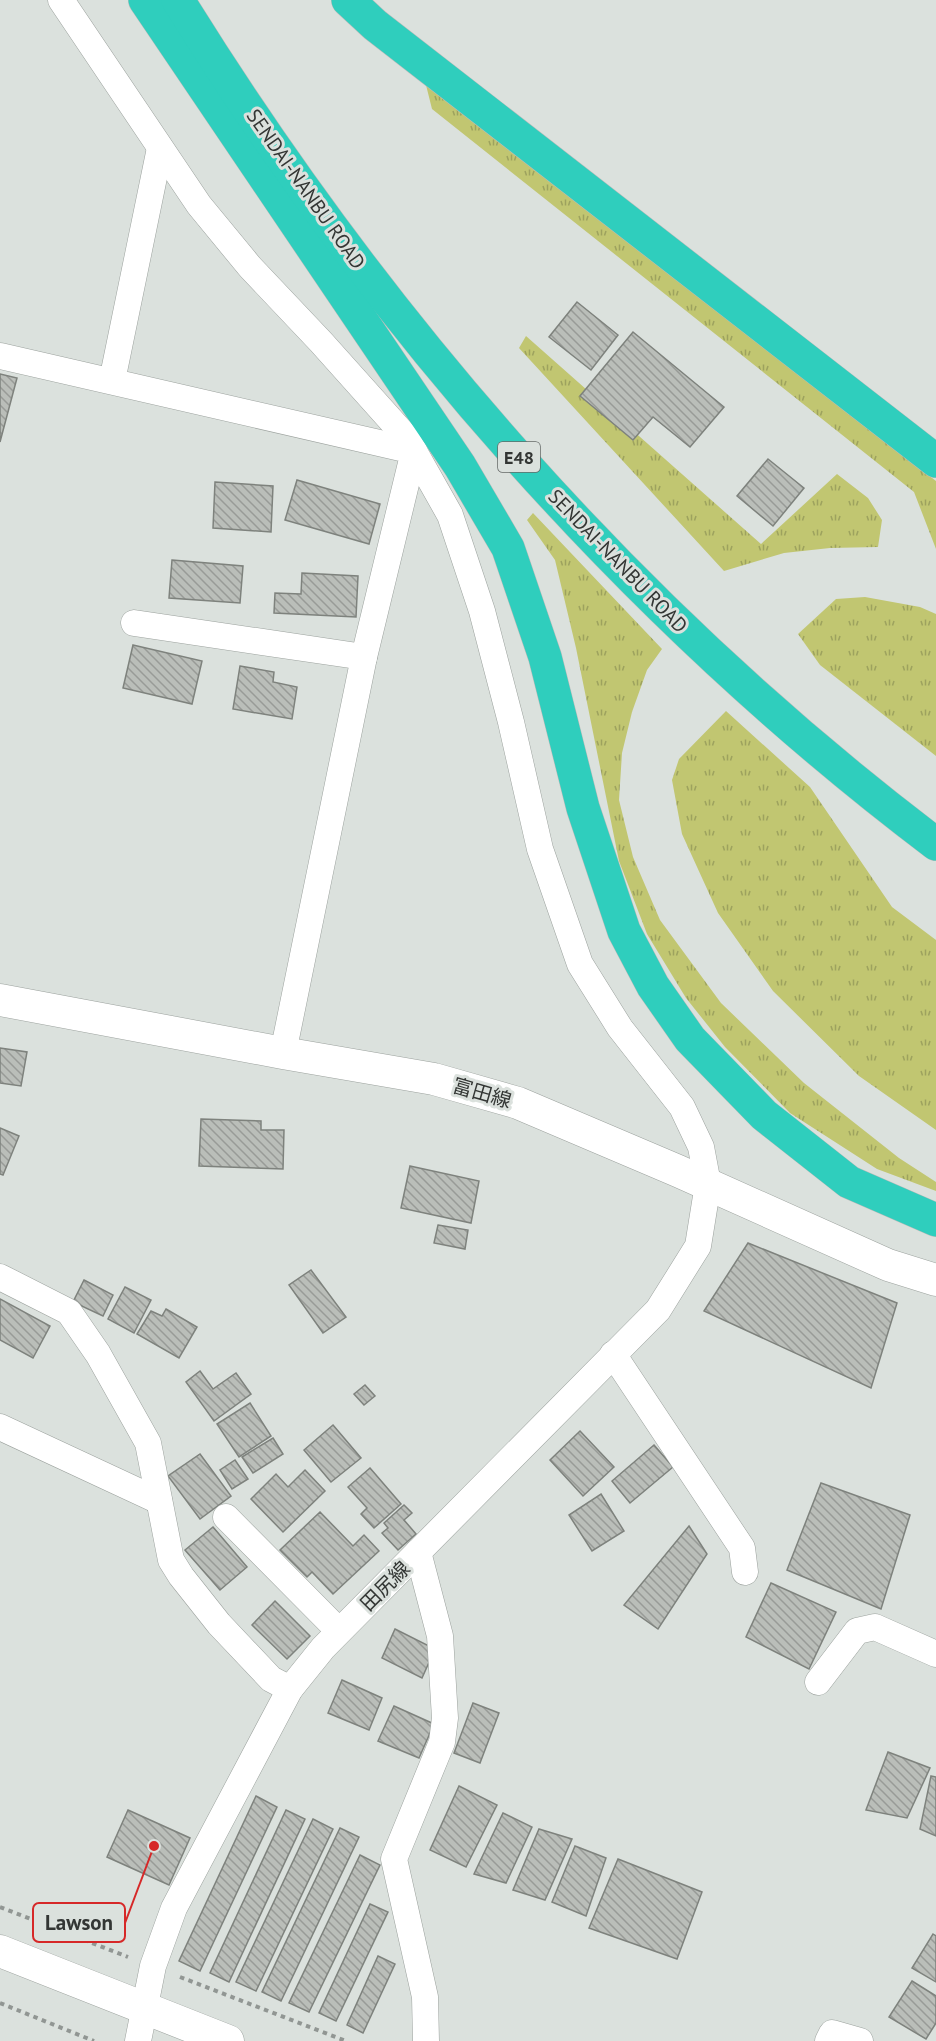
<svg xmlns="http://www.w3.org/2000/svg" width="936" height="2041" font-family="'PT Sans','Noto Sans JP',sans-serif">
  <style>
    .grass { fill: url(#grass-tufts) }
    .building { fill: url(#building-back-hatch); stroke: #7e827d; stroke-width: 1.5 }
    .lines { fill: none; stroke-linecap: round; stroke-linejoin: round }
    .minor-casing { stroke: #9ca29e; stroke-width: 27 }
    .tertiary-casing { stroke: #9ca29e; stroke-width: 33 }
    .motorway-casing { stroke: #babbba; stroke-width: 34 }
    .path { stroke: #919693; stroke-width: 4; stroke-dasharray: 4.5 4.5; stroke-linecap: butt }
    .minor { stroke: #fff; stroke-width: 26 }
    .tertiary { stroke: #fff; stroke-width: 32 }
    .motorway { stroke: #2fcebd; stroke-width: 33 }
    .labels { text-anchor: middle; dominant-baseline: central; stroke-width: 6; stroke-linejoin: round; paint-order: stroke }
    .shield { fill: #dbe1dd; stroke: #656967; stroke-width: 1.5 }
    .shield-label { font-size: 18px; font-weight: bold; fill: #333634 }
    .street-label { font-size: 20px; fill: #333634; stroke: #dbe1dd }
    .leader { fill: none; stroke: #d62828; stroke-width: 2 }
    .callout-dot { fill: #d62828; stroke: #dbe1dd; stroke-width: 2 }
    .callout { fill: #dbe1dd; stroke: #d62828; stroke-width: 2 }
    .callout-label { font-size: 21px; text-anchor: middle; font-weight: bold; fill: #333634 }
  </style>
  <defs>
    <pattern id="grass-tufts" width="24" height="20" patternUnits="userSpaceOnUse" patternTransform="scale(1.5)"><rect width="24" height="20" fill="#c1c671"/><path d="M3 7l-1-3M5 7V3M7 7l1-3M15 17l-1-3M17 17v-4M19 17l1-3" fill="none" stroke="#9da25e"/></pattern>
    <pattern id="building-back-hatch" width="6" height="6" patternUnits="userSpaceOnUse" patternTransform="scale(1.5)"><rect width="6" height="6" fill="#babeb9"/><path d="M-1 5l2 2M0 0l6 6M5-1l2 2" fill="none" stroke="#989b97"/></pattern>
  </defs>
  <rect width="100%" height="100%" fill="#dbe1dd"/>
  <!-- grass -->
  <g class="grass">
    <polygon points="426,85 936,481 936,549 914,492 432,109"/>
    <polygon points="526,336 761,544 837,474 868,498 882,520 878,547 830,548 784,553 724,571 519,348"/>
    <polygon points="533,513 662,649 647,670 632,712 622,753 619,800 633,857 660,920 721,1003 804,1083 899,1158 936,1182 936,1191 877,1169 790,1113 725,1047 686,998 647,934 619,861 576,648 555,560 527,520"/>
    <polygon points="865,597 920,607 936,614 936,756 820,665 798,634 836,599"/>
    <polygon points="726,711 810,787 892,907 936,940 936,1130 859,1076 773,991 718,913 682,834 672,780 679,759"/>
  </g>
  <!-- building -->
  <g class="building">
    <polygon points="577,302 618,335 591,370 549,337"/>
    <polygon points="633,332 724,407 690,447 653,417 633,440 580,396"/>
    <polygon points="0,374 17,378 0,442"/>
    <polygon points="768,459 804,488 773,526 737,496"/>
    <polygon points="297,480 380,504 369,544 285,520"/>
    <polygon points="215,482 273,486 271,532 213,528"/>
    <polygon points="172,560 243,566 240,603 169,598"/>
    <polygon points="302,573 358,576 356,617 274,613 275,593 301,594"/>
    <polygon points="133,645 202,661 192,704 123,688"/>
    <polygon points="240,666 274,672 273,682 297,687 292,719 233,709"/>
    <polygon points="0,1048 27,1052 21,1086 0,1083"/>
    <polygon points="201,1119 261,1121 261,1130 284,1130 283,1169 199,1166"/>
    <polygon points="0,1128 19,1136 3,1175 0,1174"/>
    <polygon points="410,1166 479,1181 471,1223 401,1208"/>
    <polygon points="438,1225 468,1230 465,1249 434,1243"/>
    <polygon points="748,1243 897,1303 871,1388 704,1311"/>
    <polygon points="311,1270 346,1317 323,1333 289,1285"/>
    <polygon points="84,1280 113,1295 103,1316 73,1302"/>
    <polygon points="125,1287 151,1300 134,1333 108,1319"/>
    <polygon points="0,1299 50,1326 33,1358 0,1340"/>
    <polygon points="166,1309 197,1327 179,1358 137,1334 151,1311 162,1316"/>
    <polygon points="200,1371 213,1389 236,1373 251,1394 214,1421 186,1382"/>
    <polygon points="365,1385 375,1396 364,1405 354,1394"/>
    <polygon points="250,1403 271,1436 239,1457 217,1424"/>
    <polygon points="333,1425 361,1458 331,1482 304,1450"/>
    <polygon points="580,1431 614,1467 583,1496 550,1460"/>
    <polygon points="273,1438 283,1454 253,1473 242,1457"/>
    <polygon points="654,1445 673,1467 630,1503 612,1481"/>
    <polygon points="200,1454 231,1496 200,1519 168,1476"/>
    <polygon points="235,1460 248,1479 232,1489 220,1470"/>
    <polygon points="370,1468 401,1504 374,1528 361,1514 367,1508 348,1487"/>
    <polygon points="305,1470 325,1491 283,1532 251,1499 276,1474 288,1487"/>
    <polygon points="821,1483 910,1515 881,1609 787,1570"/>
    <polygon points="601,1494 624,1531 592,1551 569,1515"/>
    <polygon points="404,1505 412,1513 404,1520 416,1534 398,1550 382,1533 388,1528 384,1523"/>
    <polygon points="320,1512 353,1546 364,1535 379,1551 333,1594 312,1572 307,1577 280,1550"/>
    <polygon points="689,1526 707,1554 658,1629 624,1605"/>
    <polygon points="213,1527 247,1567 220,1590 185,1550"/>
    <polygon points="771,1583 836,1612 809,1669 746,1637"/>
    <polygon points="275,1601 310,1636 287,1659 252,1625"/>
    <polygon points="395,1629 435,1649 422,1678 382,1658"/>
    <polygon points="342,1680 382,1698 369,1730 328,1713"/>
    <polygon points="473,1703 499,1713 480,1763 454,1753"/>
    <polygon points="394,1706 434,1724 419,1758 378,1741"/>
    <polygon points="888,1752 930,1768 907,1818 866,1810"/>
    <polygon points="931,1776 936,1777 936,1836 920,1829"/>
    <polygon points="459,1786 497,1805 466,1867 430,1850"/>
    <polygon points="256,1796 277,1807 200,1971 179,1961"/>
    <polygon points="128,1810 190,1838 169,1885 107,1857"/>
    <polygon points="286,1810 305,1819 229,1982 210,1973"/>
    <polygon points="503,1813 532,1827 506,1883 474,1874"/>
    <polygon points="313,1819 333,1829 256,1991 236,1982"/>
    <polygon points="340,1828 359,1837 281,2001 262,1992"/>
    <polygon points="539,1829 572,1839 545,1900 513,1890"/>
    <polygon points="575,1846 606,1858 586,1916 552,1902"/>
    <polygon points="360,1855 380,1865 309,2012 289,2003"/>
    <polygon points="618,1859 702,1892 677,1959 589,1928"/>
    <polygon points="370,1904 388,1912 336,2021 319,2013"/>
    <polygon points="933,1934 936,1936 936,1982 912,1968"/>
    <polygon points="378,1956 395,1964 363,2033 347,2025"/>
    <polygon points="912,1981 936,1996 936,2023 926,2039 889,2017"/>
  </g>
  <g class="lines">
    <!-- minor casing -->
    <g class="minor-casing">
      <g id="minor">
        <polyline points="61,0 199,205 250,267 321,342 406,437 450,515 482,611 511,722 540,849 580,964 620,1028 682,1107 701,1147 708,1184 698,1246 658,1310 323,1648 290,1689 174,1908 153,1966 138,2041"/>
        <polyline points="0,356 414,451 364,657 283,1053"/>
        <polyline points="112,381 160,148"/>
        <polyline points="134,623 364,657"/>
        <polyline points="0,1277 69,1312 98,1354 148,1443 171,1560 181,1576 219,1624 271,1679 290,1689"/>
        <polyline points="613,1354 742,1548 745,1572"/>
        <polyline points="0,1427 159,1501"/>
        <polyline points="226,1517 339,1631"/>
        <polyline points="418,1552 440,1636 445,1718 442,1742 394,1859 425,1997 426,2041"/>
        <polyline points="818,1682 857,1631 875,1627 936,1654"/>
        <polyline points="828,2041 832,2033 860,2041"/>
      </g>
    </g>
    <!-- tertiary casing -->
    <g class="tertiary-casing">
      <g id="tertiary">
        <polyline points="0,1000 283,1053 434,1079 518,1103 678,1171 888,1265 936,1280"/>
        <polyline points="0,1951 228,2041"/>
      </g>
    </g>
    <!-- motorway casing -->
    <g class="motorway-casing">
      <g id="motorway">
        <polyline points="145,0 460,466 508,548 545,657 583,808 624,931 653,986 690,1039 764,1115 849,1182 936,1220"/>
        <path d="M178,0C378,323 633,615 936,844"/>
        <polyline points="348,0 375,25 936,461"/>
      </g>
    </g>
    <!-- path -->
    <g class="path">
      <polyline points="0,1907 128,1957"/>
      <polyline points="180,1977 346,2041"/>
      <polyline points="0,2003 94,2041"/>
    </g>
    <!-- minor -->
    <use href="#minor" class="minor"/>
    <!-- tertiary -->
    <use href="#tertiary" class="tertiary"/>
    <!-- motorway -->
    <use href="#motorway" class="motorway"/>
  </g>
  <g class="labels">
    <!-- shield labels -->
    <rect class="shield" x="498" y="442" width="42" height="30" rx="4.5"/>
    <g class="shield-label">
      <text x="519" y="457">E48</text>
    </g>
    <!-- street labels -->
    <g class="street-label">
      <text transform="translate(306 189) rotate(55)">SENDAI-NANBU ROAD</text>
      <text transform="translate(618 561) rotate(46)">SENDAI-NANBU ROAD</text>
      <text transform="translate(482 1093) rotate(16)">富田線</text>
      <text transform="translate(385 1586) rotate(-45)">田尻線</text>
    </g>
  </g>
  <!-- callouts -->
  <path class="leader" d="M154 1846L125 1923"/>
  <circle class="callout-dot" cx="154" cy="1846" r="6"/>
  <rect class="callout" x="33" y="1903" width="92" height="39" rx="6"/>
  <g class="callout-label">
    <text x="79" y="1930">Lawson</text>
  </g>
</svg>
